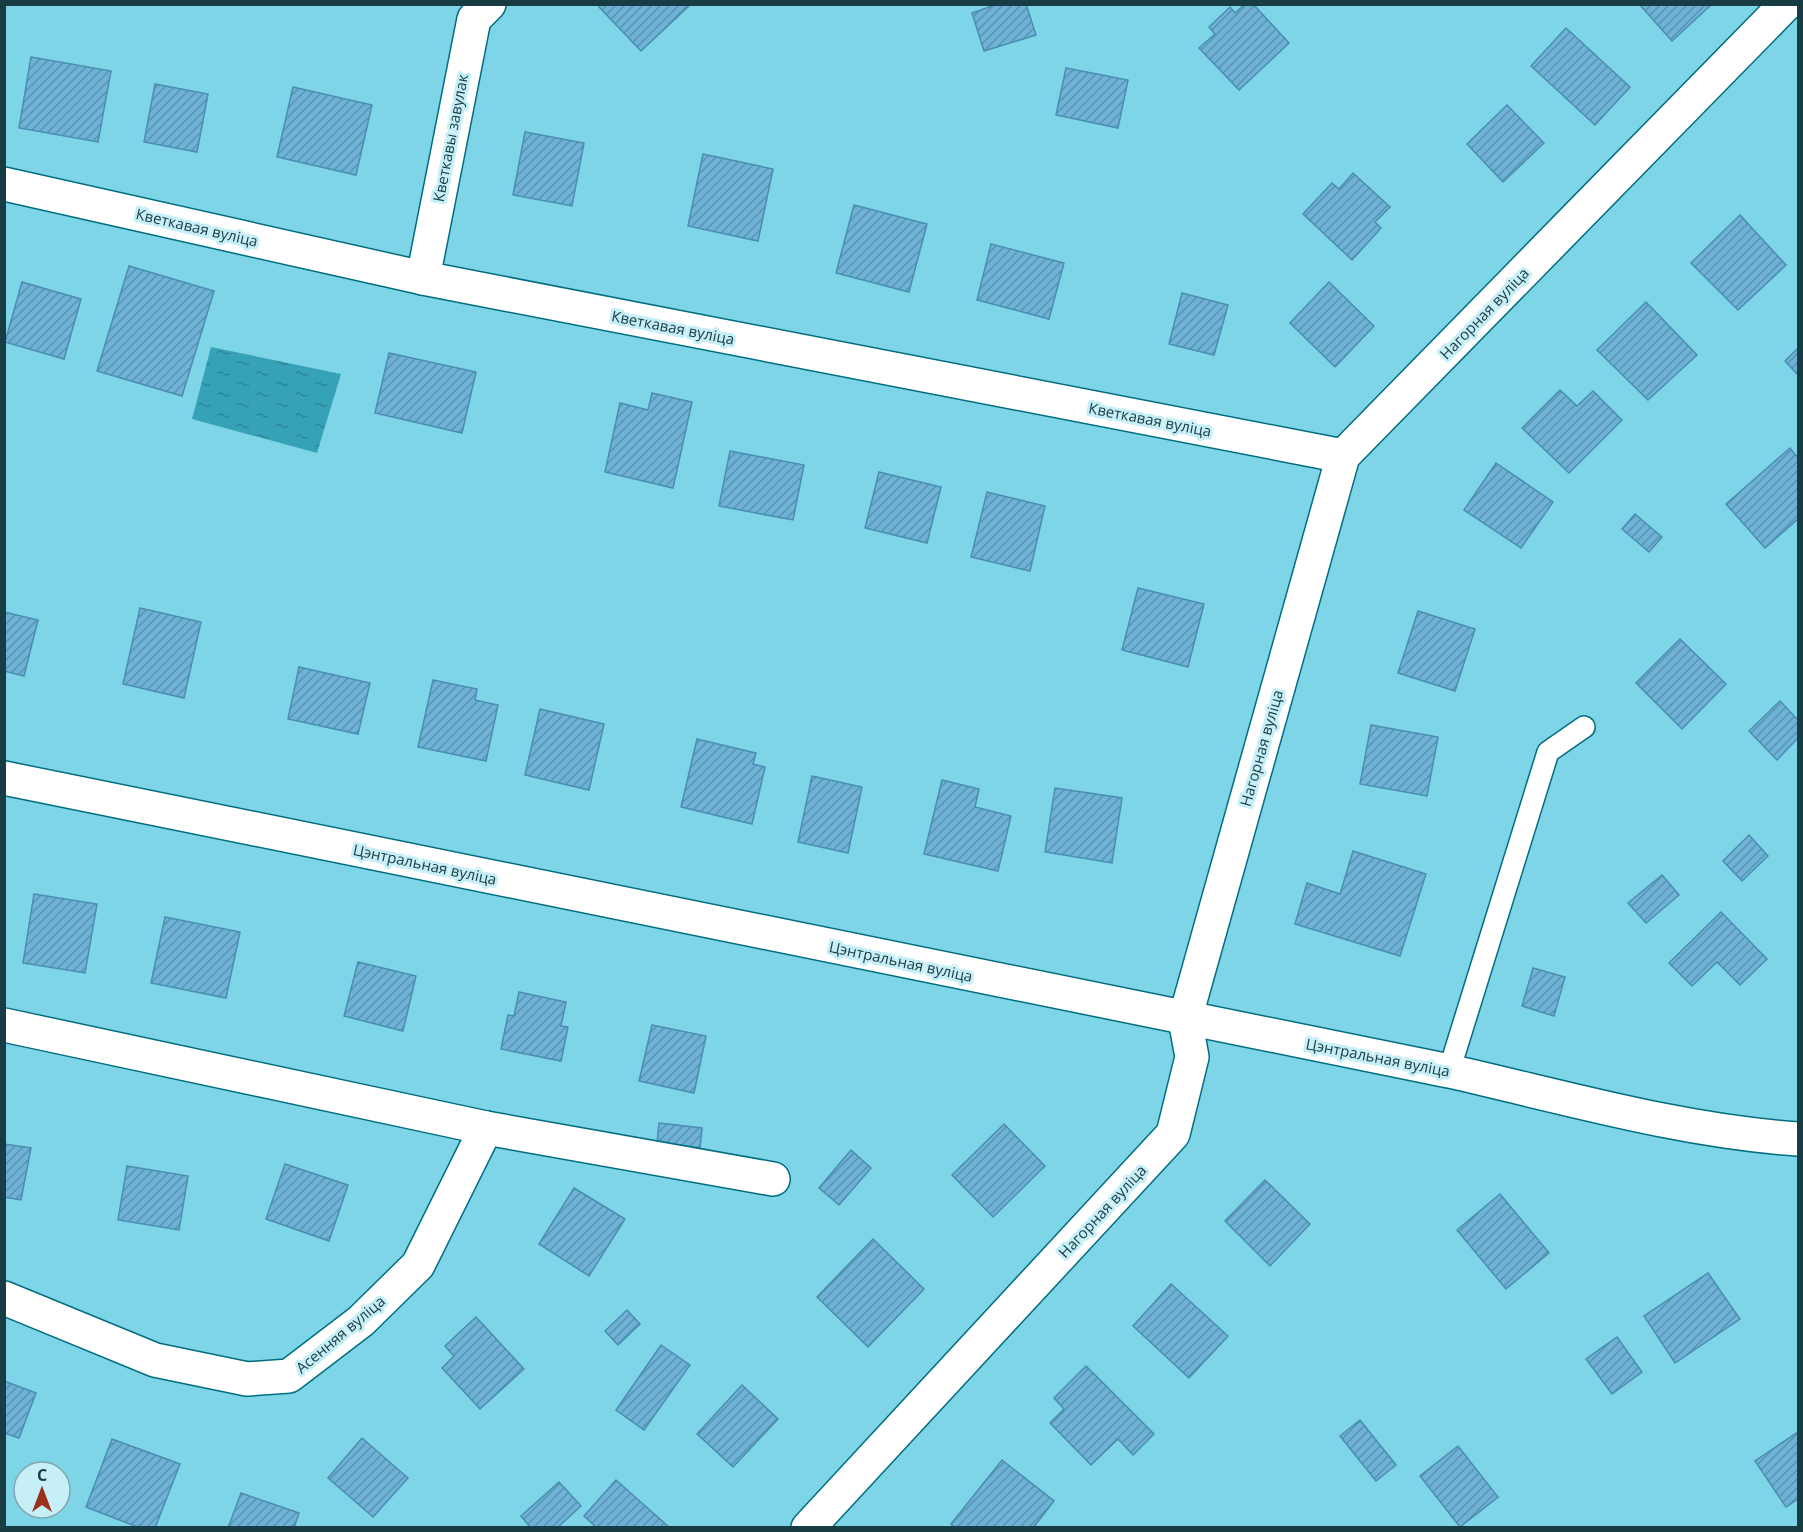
<svg xmlns="http://www.w3.org/2000/svg" width="1803" height="1532" font-family="'Open Sans',sans-serif">
  <style>
    .water { fill: url(#water-ripples) }
    .building { fill: url(#building-hatch); stroke: #498db0; stroke-width: 1.5 }
    .lines { fill: none; stroke-linecap: round; stroke-linejoin: round }
    .lane-casing { stroke: #006e7f; stroke-width: 24 }
    .street-casing { stroke: #006e7f; stroke-width: 36 }
    .lane { stroke: #fff; stroke-width: 21 }
    .street { stroke: #fff; stroke-width: 33 }
    .labels { text-anchor: middle; dominant-baseline: central; stroke-width: 6; stroke-linejoin: round; paint-order: stroke }
    .street-label { font-size: 15px; fill: #183c44; stroke: #c7eff8 }
  </style>
  <defs>
    <pattern id="water-ripples" width="26" height="14" patternUnits="userSpaceOnUse" patternTransform="scale(1.5)"><rect width="26" height="14" fill="#36a2b7"/><path d="M2 4q2-2 4 0t4 0M15 11q2-2 4 0t4 0" fill="none" stroke="#2d8596"/></pattern>
    <pattern id="building-hatch" width="6" height="6" patternUnits="userSpaceOnUse" patternTransform="scale(1.5)"><rect width="6" height="6" fill="#6fb2d7"/><path d="M-1 1l2-2M0 6l6-6M5 7l2-2" fill="none" stroke="#5a92b0"/></pattern>
  </defs>
  <rect width="100%" height="100%" fill="#7fd5e8"/>
  <!-- water -->
  <polygon class="water" points="211,347 341,374 317,453 192,419"/>
  <!-- building -->
  <g class="building">
    <polygon points="602,4 691,4 641,51 599,7"/>
    <polygon points="998,4 1026,4 1036,35 984,51 972,13"/>
    <polygon points="1245,4 1253,4 1289,43 1239,90 1199,48 1215,34 1209,27 1230,7 1235,13"/>
    <polygon points="1639,4 1712,4 1672,41"/>
    <polygon points="1566,28 1630,87 1595,125 1531,66"/>
    <polygon points="31,57 111,71 98,142 19,128"/>
    <polygon points="1066,68 1128,80 1118,128 1056,115"/>
    <polygon points="155,84 208,94 197,152 144,142"/>
    <polygon points="293,87 372,105 356,175 277,157"/>
    <polygon points="1507,105 1544,143 1503,182 1467,144"/>
    <polygon points="525,132 584,143 572,206 513,195"/>
    <polygon points="703,154 773,169 758,241 688,226"/>
    <polygon points="1353,173 1390,207 1375,222 1381,228 1352,260 1303,214 1332,183 1339,189"/>
    <polygon points="854,205 927,224 909,292 836,273"/>
    <polygon points="1740,215 1786,265 1738,310 1691,263"/>
    <polygon points="991,244 1064,263 1049,319 977,300"/>
    <polygon points="129,266 214,291 182,396 97,371"/>
    <polygon points="22,282 81,299 64,359 5,342"/>
    <polygon points="1329,282 1374,326 1335,367 1290,323"/>
    <polygon points="1182,293 1228,305 1214,355 1169,344"/>
    <polygon points="1646,302 1697,355 1648,400 1597,350"/>
    <polygon points="1798,348 1798,375 1785,361"/>
    <polygon points="389,353 476,372 462,433 375,413"/>
    <polygon points="1560,390 1577,406 1593,391 1622,420 1569,473 1522,428"/>
    <polygon points="652,393 692,402 673,488 605,472 620,403 648,410"/>
    <polygon points="1790,448 1798,458 1798,519 1765,548 1726,504"/>
    <polygon points="730,451 804,465 793,520 719,506"/>
    <polygon points="1496,463 1553,502 1521,548 1464,510"/>
    <polygon points="879,472 941,487 927,543 865,528"/>
    <polygon points="987,492 1045,506 1030,571 971,557"/>
    <polygon points="1635,514 1662,537 1649,552 1622,529"/>
    <polygon points="1138,588 1204,604 1188,667 1122,650"/>
    <polygon points="140,608 201,622 184,698 123,684"/>
    <polygon points="1418,611 1475,629 1455,691 1398,673"/>
    <polygon points="4,612 38,620 24,676 4,671"/>
    <polygon points="1680,639 1726,684 1682,729 1636,683"/>
    <polygon points="299,667 370,683 358,734 288,719"/>
    <polygon points="433,680 477,689 475,700 498,705 486,761 418,747"/>
    <polygon points="1780,701 1798,720 1798,738 1777,760 1749,731"/>
    <polygon points="540,709 604,724 589,790 525,775"/>
    <polygon points="1371,725 1438,737 1427,796 1360,784"/>
    <polygon points="697,739 756,753 753,764 765,767 752,824 681,807"/>
    <polygon points="812,776 862,787 848,853 798,842"/>
    <polygon points="942,780 979,789 975,807 1011,816 998,871 924,854"/>
    <polygon points="1055,788 1122,798 1112,863 1045,852"/>
    <polygon points="1749,835 1768,856 1742,881 1723,861"/>
    <polygon points="1353,851 1426,874 1400,956 1295,924 1307,883 1340,894"/>
    <polygon points="1662,875 1679,895 1646,923 1628,903"/>
    <polygon points="34,894 97,904 85,973 23,963"/>
    <polygon points="1721,912 1767,959 1740,985 1717,962 1692,986 1669,963"/>
    <polygon points="165,917 240,932 226,998 151,983"/>
    <polygon points="358,962 416,976 403,1031 344,1016"/>
    <polygon points="1533,968 1565,977 1554,1016 1522,1006"/>
    <polygon points="519,992 566,1002 561,1026 568,1027 561,1061 501,1049 508,1015 514,1016"/>
    <polygon points="652,1025 706,1036 694,1093 639,1081"/>
    <polygon points="659,1123 702,1128 700,1148 657,1143"/>
    <polygon points="1004,1124 1045,1166 993,1217 952,1175"/>
    <polygon points="4,1144 31,1148 21,1200 4,1197"/>
    <polygon points="851,1150 871,1168 839,1205 819,1188"/>
    <polygon points="285,1164 348,1185 329,1241 266,1219"/>
    <polygon points="127,1166 188,1176 179,1230 118,1220"/>
    <polygon points="1265,1180 1310,1224 1270,1266 1225,1221"/>
    <polygon points="574,1188 625,1219 589,1276 539,1244"/>
    <polygon points="1500,1194 1549,1253 1506,1289 1457,1230"/>
    <polygon points="873,1239 924,1289 868,1347 817,1297"/>
    <polygon points="1708,1273 1740,1319 1675,1363 1644,1316"/>
    <polygon points="1171,1284 1228,1336 1189,1378 1133,1326"/>
    <polygon points="627,1310 640,1324 618,1345 605,1331"/>
    <polygon points="476,1317 524,1369 480,1409 442,1368 454,1356 445,1346"/>
    <polygon points="1617,1337 1642,1372 1612,1394 1586,1359"/>
    <polygon points="661,1345 690,1365 644,1430 616,1410"/>
    <polygon points="1086,1366 1154,1434 1133,1455 1118,1439 1091,1465 1050,1423 1064,1409 1054,1398"/>
    <polygon points="4,1381 36,1393 19,1438 4,1433"/>
    <polygon points="742,1385 778,1419 733,1467 697,1434"/>
    <polygon points="1360,1420 1396,1465 1376,1481 1340,1436"/>
    <polygon points="1798,1432 1798,1499 1786,1507 1755,1461"/>
    <polygon points="362,1438 408,1478 373,1517 328,1478"/>
    <polygon points="112,1439 180,1464 155,1528 140,1528 86,1507"/>
    <polygon points="1458,1446 1498,1497 1460,1527 1420,1476"/>
    <polygon points="1002,1460 1054,1501 1033,1528 955,1528 951,1524"/>
    <polygon points="616,1480 670,1528 597,1528 584,1516"/>
    <polygon points="559,1482 581,1506 557,1528 531,1528 521,1516"/>
    <polygon points="241,1493 299,1513 294,1528 228,1528"/>
  </g>
  <g class="lines">
    <!-- lane casing -->
    <g class="lane-casing">
      <polyline id="lane" points="1449,1071 1548,752 1584,727"/>
    </g>
    <!-- street casing -->
    <g class="street-casing">
      <g id="street">
        <polyline points="4,184 423,278 1343,456"/>
        <polyline points="423,278 474,19 489,4"/>
        <path d="M4,778L1449,1071C1564,1097 1680,1131 1798,1139"/>
        <polyline points="4,1025 486,1128 773,1179"/>
        <polyline points="4,1298 155,1360 247,1379 289,1376 361,1321 418,1265 486,1128"/>
        <polyline points="808,1528 1173,1134 1192,1057 1185,1019 1343,456 1786,4"/>
      </g>
    </g>
    <!-- lane -->
    <use href="#lane" class="lane"/>
    <!-- street -->
    <use href="#street" class="street"/>
  </g>
  <g class="labels">
    <!-- street labels -->
    <g class="street-label">
      <text transform="translate(450 138) rotate(-79)">Кветкавы завулак</text>
      <text transform="translate(197 227) rotate(13)">Кветкавая вуліца</text>
      <text transform="translate(1484 313) rotate(-46)">Нагорная вуліца</text>
      <text transform="translate(673 327) rotate(11)">Кветкавая вуліца</text>
      <text transform="translate(1150 419) rotate(11)">Кветкавая вуліца</text>
      <text transform="translate(1261 748) rotate(-74)">Нагорная вуліца</text>
      <text transform="translate(425 864) rotate(12)">Цэнтральная вуліца</text>
      <text transform="translate(901 961) rotate(12)">Цэнтральная вуліца</text>
      <text transform="translate(1378 1057) rotate(11)">Цэнтральная вуліца</text>
      <text transform="translate(1102 1211) rotate(-47)">Нагорная вуліца</text>
      <text transform="translate(340 1334) rotate(-40)">Асенняя вуліца</text>
    </g>
  </g>
  <!-- border -->
  <rect width="1803" height="1532" fill="none" stroke="#183c44" stroke-width="12"/>
  <!-- north arrow -->
  <g transform="translate(42 1490)"><circle r="28" fill="#c7eff8" stroke="#81a7b0" stroke-width="1.5"/>
  <path d="M0-4.5L10 22L0 15L-10 22Z" fill="#9a311c"/>
  <text y="-9" font-size="16" font-weight="bold" text-anchor="middle" fill="#183c44">С</text>
  </g>
</svg>
